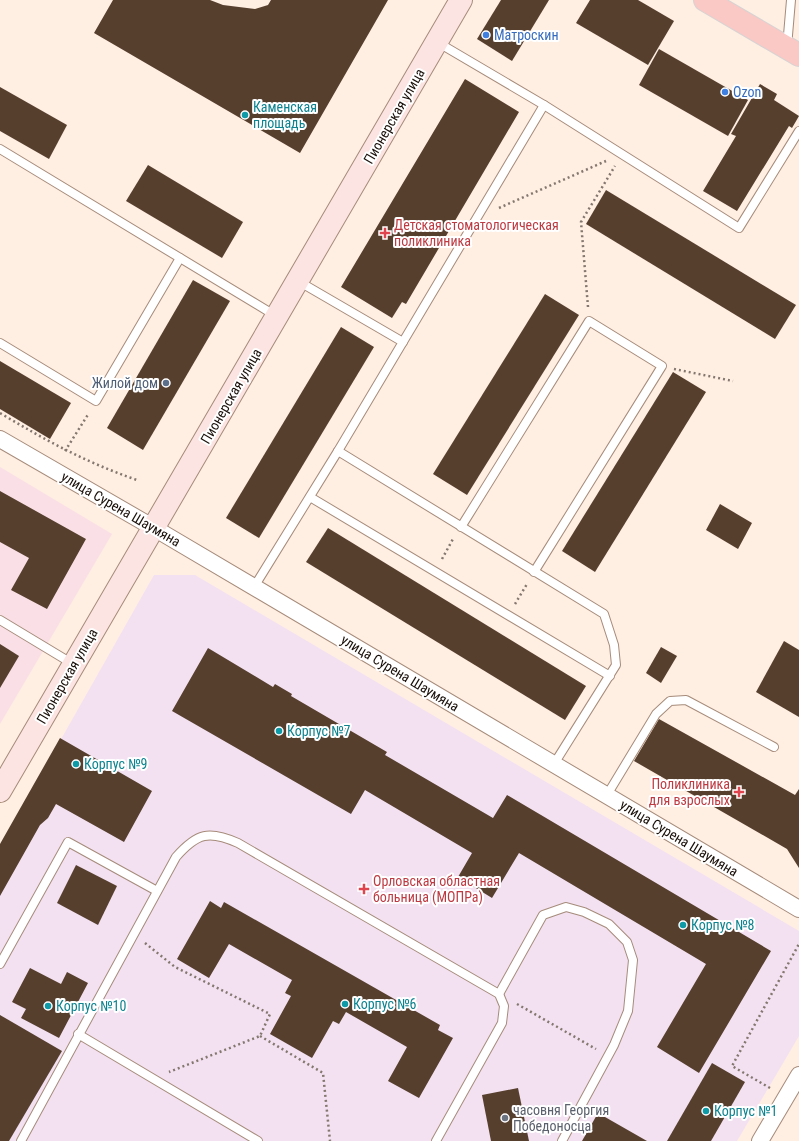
<svg xmlns="http://www.w3.org/2000/svg" width="799" height="1141" font-family="'Roboto Condensed',sans-serif">
  <style>
    .commercial { fill: #fae0e6 }
    .medical { fill: #f3e1f2 }
    .building { fill: #573f2e }
    .lines { fill: none; stroke-linecap: round; stroke-linejoin: round }
    .lane-casing { stroke: #a68b7a; stroke-width: 10 }
    .street-casing { stroke: #a68b7a; stroke-width: 18 }
    .secondary-casing { stroke: #a68b7a; stroke-width: 24 }
    .primary-casing { stroke: #d5d4d3; stroke-width: 24 }
    .path { stroke: #84776e; stroke-width: 2.5; stroke-dasharray: 2 3; stroke-linecap: butt }
    .lane { stroke: #fff; stroke-width: 8 }
    .street { stroke: #fff; stroke-width: 16 }
    .secondary { stroke: #fce4e2; stroke-width: 22 }
    .primary { stroke: #fac8c5; stroke-width: 22 }
    .shop-dot { fill: #3f7fe0; stroke: #fff; stroke-width: 1.5 }
    .culture-dot { fill: #0f9aa8; stroke: #fff; stroke-width: 1.5 }
    .health-dot { fill: #e0444e; stroke: #fff; stroke-width: 1.5 }
    .service-dot { fill: #5c6f8a; stroke: #fff; stroke-width: 1.5 }
    .worship-dot { fill: #6b7280; stroke: #fff; stroke-width: 1.5 }
    .labels { text-anchor: middle; dominant-baseline: central; stroke-width: 4; stroke-linejoin: round; paint-order: stroke }
    .shop-label { font-size: 14px; fill: #366cbe; stroke: #fff; text-anchor: start }
    .culture-label { font-size: 14px; fill: #0d838f; stroke: #fff; text-anchor: start }
    .street-label { font-size: 14px; fill: #180e08; stroke: #fff }
    .health-label { font-size: 14px; fill: #be3a42; stroke: #fff; text-anchor: start }
    .service-label { font-size: 14px; fill: #4e5e75; stroke: #fff; text-anchor: end }
    .worship-label { font-size: 14px; fill: #5b616d; stroke: #fff; text-anchor: start }
  </style>
  <rect width="100%" height="100%" fill="#ffeee2"/>
  <!-- commercial -->
  <polygon class="commercial" points="0,467 112,534 0,724"/>
  <!-- medical -->
  <polygon class="medical" points="154,575 195,575 799,931 799,1036 737,1141 0,1141 0,847"/>
  <!-- building -->
  <g class="building">
    <polygon points="113,0 210,0 223,5 255,9 268,5 271,0 388,0 300,153 94,33"/>
    <polygon points="501,0 549,0 512,61 477,39"/>
    <polygon points="590,0 638,0 674,21 648,65 576,23"/>
    <polygon points="659,49 748,100 728,136 639,85"/>
    <polygon points="465,79 519,112 406,304 402,302 392,318 341,287"/>
    <polygon points="760,84 777,94 774,100 799,116 792,128 789,126 737,211 703,191 736,136 731,134"/>
    <polygon points="0,87 67,125 49,159 0,131"/>
    <polygon points="148,165 243,222 222,258 126,201"/>
    <polygon points="606,190 796,305 775,339 586,224"/>
    <polygon points="193,280 230,301 143,450 107,428"/>
    <polygon points="545,294 579,315 467,495 433,474"/>
    <polygon points="341,327 374,347 259,538 226,518"/>
    <polygon points="0,361 71,403 50,439 0,409"/>
    <polygon points="673,372 706,392 595,572 562,551"/>
    <polygon points="0,491 86,539 47,609 11,590 29,558 0,542"/>
    <polygon points="720,504 752,523 738,549 706,530"/>
    <polygon points="328,528 586,686 565,720 306,562"/>
    <polygon points="784,641 799,650 799,717 756,692"/>
    <polygon points="0,644 19,656 0,688"/>
    <polygon points="661,647 677,656 661,683 646,673"/>
    <polygon points="208,648 273,687 275,684 292,694 291,696 387,752 385,755 493,818 507,795 771,951 699,1073 657,1047 706,964 519,853 492,898 458,877 472,853 365,790 351,814 172,711"/>
    <polygon points="659,719 795,795 799,789 799,868 787,849 634,761"/>
    <polygon points="60,738 152,791 124,842 56,804 48,818 40,825 0,896 0,844"/>
    <polygon points="76,865 117,886 98,925 57,903"/>
    <polygon points="210,901 221,908 224,902 440,1025 438,1030 453,1038 419,1098 388,1081 407,1047 346,1012 339,1024 333,1021 312,1058 270,1034 291,996 285,993 292,980 229,944 209,978 177,959"/>
    <polygon points="30,968 61,984 67,972 88,983 59,1038 21,1018 26,1009 12,1002"/>
    <polygon points="0,1015 62,1051 9,1141 0,1141"/>
    <polygon points="712,1063 745,1082 711,1141 667,1141"/>
    <polygon points="518,1088 529,1141 491,1141 482,1095"/>
    <polygon points="598,1113 647,1141 582,1141"/>
  </g>
  <g class="lines">
    <!-- lane casing -->
    <g class="lane-casing">
      <g id="lane">
        <polyline points="437,42 544,105 739,228 799,131"/>
        <polyline points="787,47 791,0"/>
        <polyline points="0,149 276,316"/>
        <polyline points="298,281 403,342"/>
        <polyline points="0,343 96,401 180,258"/>
        <polyline points="338,451 544,105"/>
        <polyline points="310,497 610,676"/>
        <polyline points="461,527 589,321 662,366 534,572"/>
        <polyline points="254,587 338,451 604,614 614,645 616,665 554,764"/>
        <polyline points="0,620 73,664"/>
        <polyline points="607,795 656,714 670,701 686,700 774,747"/>
        <polyline points="0,964 68,842 157,891"/>
        <polyline points="499,994 543,915 566,907 584,912 609,924 627,942 633,960 628,1011 614,1045 562,1141"/>
        <polyline points="78,1034 258,1141"/>
        <path d="M21,1141L176,857C197,833 209,830 238,843L499,994L504,1006L502,1023L436,1141"/>
      </g>
    </g>
    <!-- street casing -->
    <g class="street-casing">
      <g id="street">
        <polyline points="0,439 154,528 799,909"/>
        <polyline points="760,1141 799,1075"/>
      </g>
    </g>
    <!-- secondary casing -->
    <g class="secondary-casing">
      <polyline id="secondary" points="0,791 461,0"/>
    </g>
    <!-- primary casing -->
    <g class="primary-casing">
      <polyline id="primary" points="705,0 799,55"/>
    </g>
    <!-- path -->
    <g class="path">
      <polyline points="499,208 606,161"/>
      <polyline points="588,307 581,222 615,166"/>
      <polyline points="674,369 733,381"/>
      <path d="M0,413C47,441 85,462 137,480"/>
      <polyline points="65,451 89,413"/>
      <polyline points="442,559 453,539"/>
      <polyline points="515,604 527,584"/>
      <polyline points="145,943 175,967 270,1014 260,1036 169,1072"/>
      <polyline points="517,1004 596,1049"/>
      <polyline points="260,1036 323,1073 330,1141"/>
      <polyline points="770,1088 732,1066 799,944"/>
    </g>
    <!-- lane -->
    <use href="#lane" class="lane"/>
    <!-- street -->
    <use href="#street" class="street"/>
    <!-- secondary -->
    <use href="#secondary" class="secondary"/>
    <!-- primary -->
    <use href="#primary" class="primary"/>
  </g>
  <!-- markers -->
  <g class="shop-dot">
    <circle cx="486" cy="35" r="4"/>
    <circle cx="725" cy="92" r="4"/>
  </g>
  <g class="culture-dot">
    <circle cx="245" cy="115" r="4"/>
    <circle cx="279" cy="731" r="4"/>
    <circle cx="76" cy="764" r="4"/>
    <circle cx="683" cy="925" r="4"/>
    <circle cx="345" cy="1004" r="4"/>
    <circle cx="48" cy="1006" r="4"/>
    <circle cx="706" cy="1111" r="4"/>
  </g>
  <g class="health-dot">
    <path d="M383 227h4v4h4v4h-4v4h-4v-4h-4v-4h4z"/>
    <path d="M737 786h4v4h4v4h-4v4h-4v-4h-4v-4h4z"/>
    <path d="M362 883h4v4h4v4h-4v4h-4v-4h-4v-4h4z"/>
  </g>
  <circle class="service-dot" cx="166" cy="383" r="4"/>
  <circle class="worship-dot" cx="505" cy="1118" r="4"/>
  <g class="labels">
    <!-- shop labels -->
    <g class="shop-label">
      <text x="494" y="35">Матроскин</text>
      <text x="733" y="92">Ozon</text>
    </g>
    <!-- culture labels -->
    <g class="culture-label">
      <text x="253" y="107">Каменская<tspan x="253" dy="16">площадь</tspan></text>
      <text x="287" y="731">Корпус №7</text>
      <text x="84" y="764">Корпус №9</text>
      <text x="691" y="925">Корпус №8</text>
      <text x="353" y="1004">Корпус №6</text>
      <text x="56" y="1006">Корпус №10</text>
      <text x="714" y="1111">Корпус №1</text>
    </g>
    <!-- street labels -->
    <g class="street-label">
      <text transform="translate(394 116) rotate(-60)">Пионерская улица</text>
      <text transform="translate(231 396) rotate(-60)">Пионерская улица</text>
      <text transform="translate(121 509) rotate(30)">улица Сурена Шаумяна</text>
      <text transform="translate(400 673) rotate(31)">улица Сурена Шаумяна</text>
      <text transform="translate(67 676) rotate(-60)">Пионерская улица</text>
      <text transform="translate(679 838) rotate(31)">улица Сурена Шаумяна</text>
    </g>
    <!-- health labels -->
    <g class="health-label">
      <text x="394" y="225">Детская стоматологическая<tspan x="394" dy="16">поликлиника</tspan></text>
      <text x="730" y="784" text-anchor="end">Поликлиника<tspan x="730" dy="16">для взрослых</tspan></text>
      <text x="373" y="881">Орловская областная<tspan x="373" dy="16">больница (МОПРа)</tspan></text>
    </g>
    <!-- service labels -->
    <g class="service-label">
      <text x="158" y="383">Жилой дом</text>
    </g>
    <!-- worship labels -->
    <g class="worship-label">
      <text x="513" y="1110">часовня Георгия<tspan x="513" dy="16">Победоносца</tspan></text>
    </g>
  </g>
</svg>
